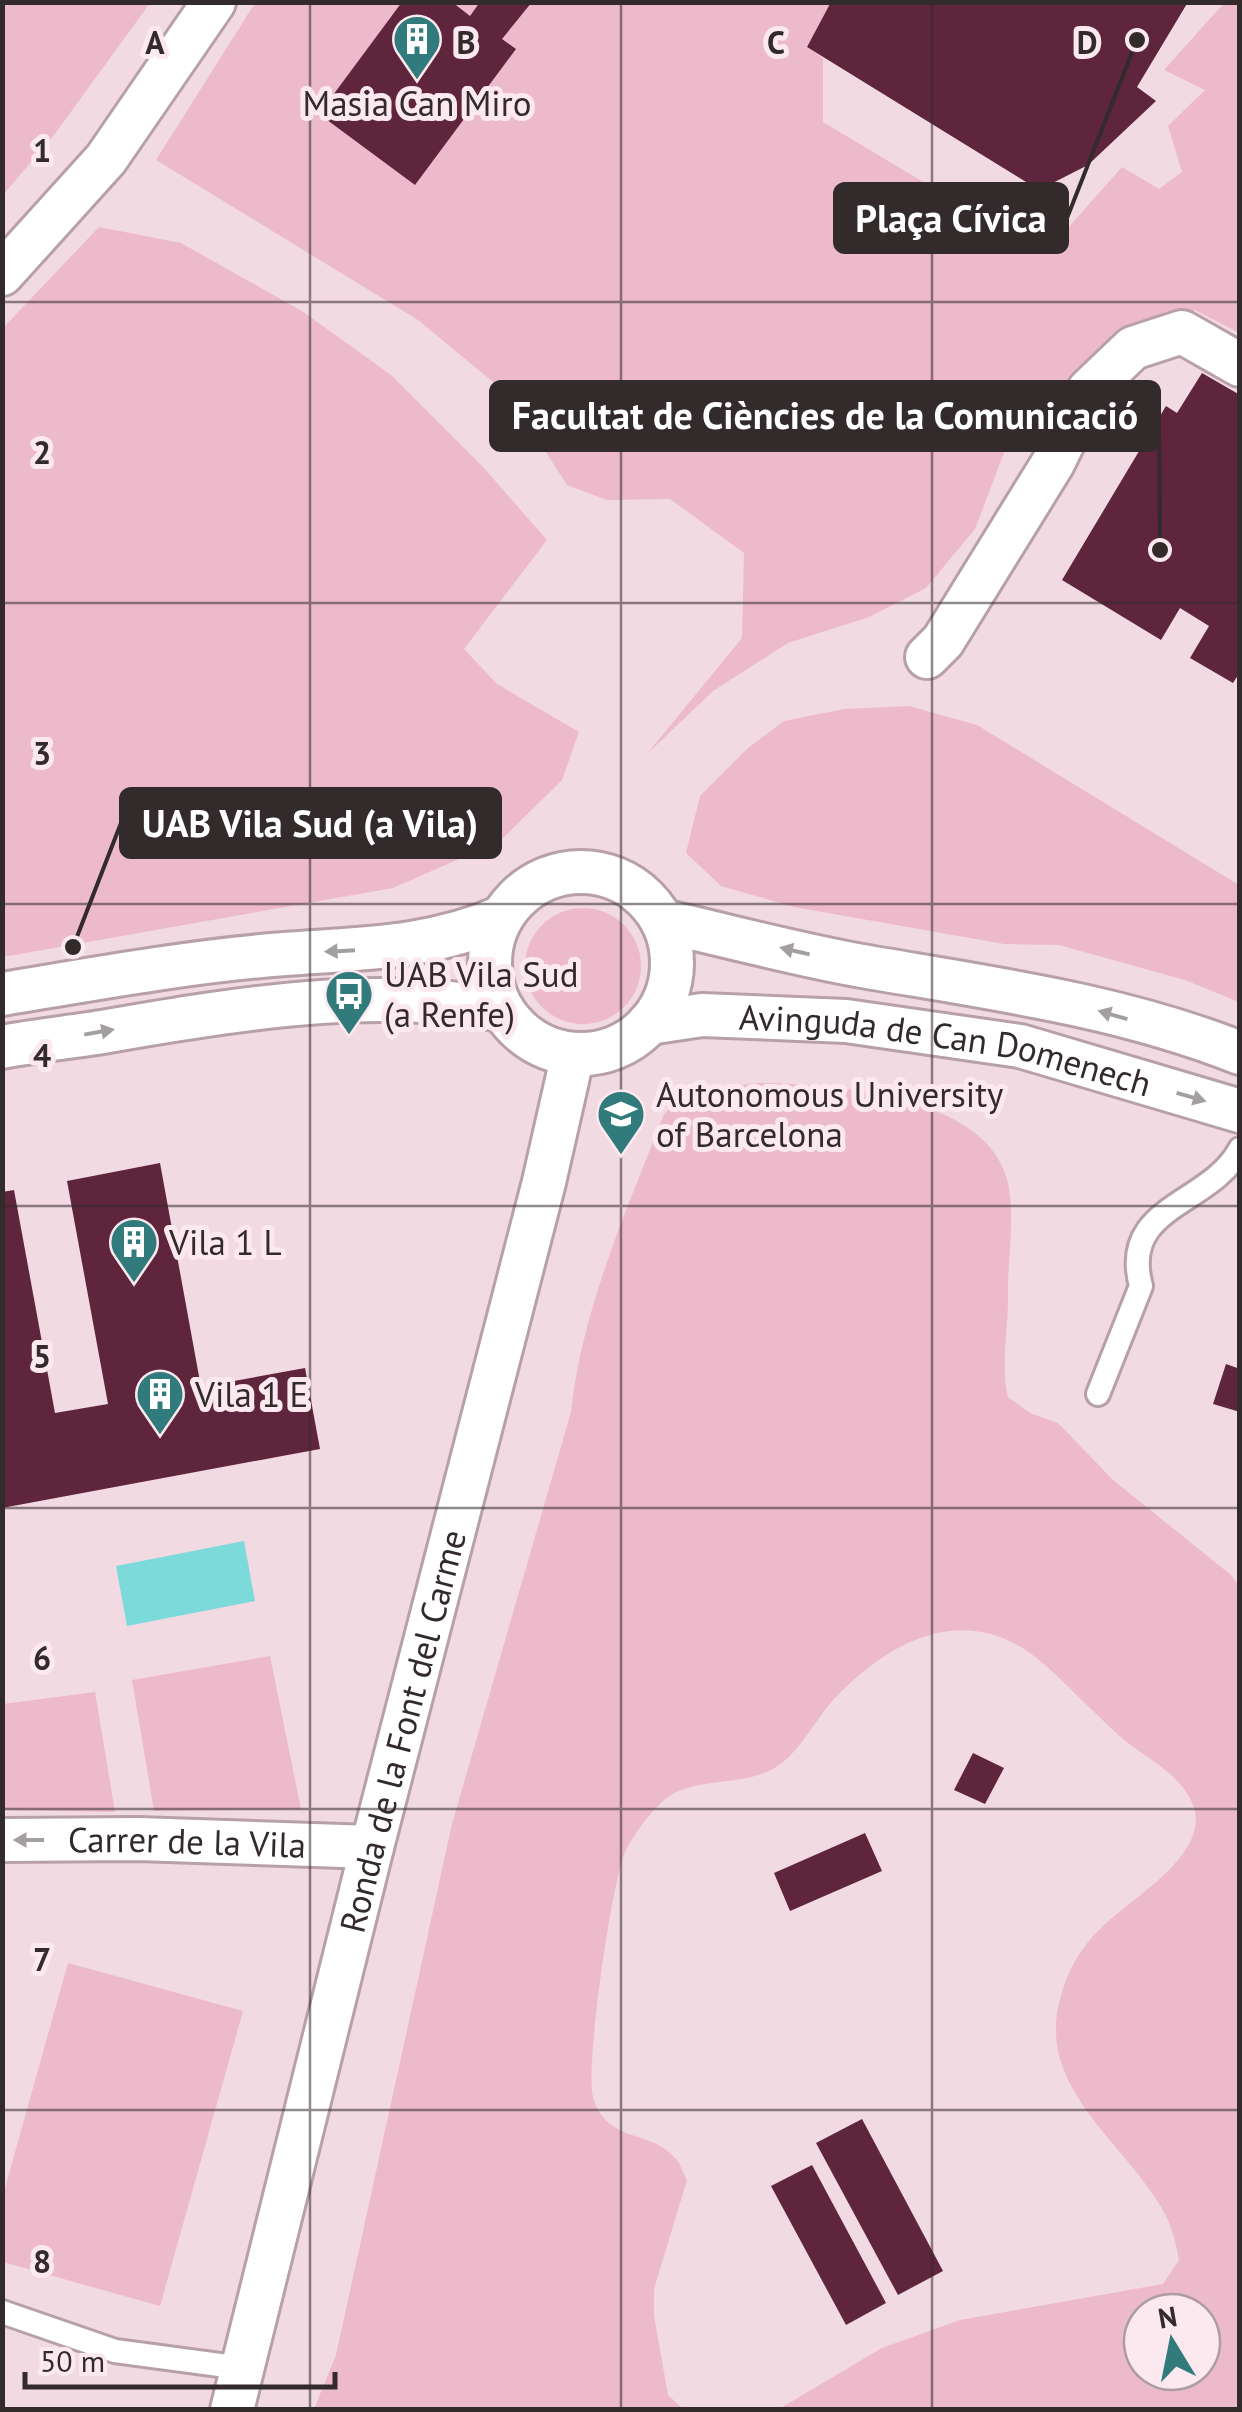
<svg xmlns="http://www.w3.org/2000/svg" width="1242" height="2412" font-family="'PT Sans',sans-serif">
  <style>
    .green { fill: #ecbaca; fill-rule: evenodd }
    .water { fill: #7ddadb }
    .building { fill: #5f253c }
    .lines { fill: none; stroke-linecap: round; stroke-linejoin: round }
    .lane-casing { stroke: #b7a0a7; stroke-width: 28 }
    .street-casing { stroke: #b7a0a7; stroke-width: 48 }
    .lane { stroke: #fff; stroke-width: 22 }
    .street { stroke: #fff; stroke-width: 42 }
    .oneway { fill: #a39fa0 }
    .grid { fill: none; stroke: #332a2c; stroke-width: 2.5; stroke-opacity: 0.55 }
    .labels { text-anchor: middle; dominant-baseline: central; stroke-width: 10; stroke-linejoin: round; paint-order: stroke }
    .poi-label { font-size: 35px; fill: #332a2c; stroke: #fce9ef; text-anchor: start }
    .street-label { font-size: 35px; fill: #332a2c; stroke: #fce9ef }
    .grid-label { font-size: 32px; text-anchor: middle; font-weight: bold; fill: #332a2c; stroke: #fce9ef; stroke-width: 10; stroke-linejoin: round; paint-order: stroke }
    .leader { fill: none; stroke: #332a2c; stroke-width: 4 }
    .callout-dot { fill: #332a2c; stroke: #fce9ef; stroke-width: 4 }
    .callout { fill: #332a2c; stroke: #332a2c; stroke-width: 4 }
    .callout-label { font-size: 38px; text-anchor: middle; font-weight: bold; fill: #fff }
  </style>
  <rect width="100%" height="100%" fill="#f2dae2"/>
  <!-- green -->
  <g class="green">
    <polygon points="3,2 150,3 54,135 3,195"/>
    <polygon points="255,3 831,3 807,47 823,58 823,122 935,189 1050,248 1122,167 1159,189 1182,172 1168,126 1205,90 1164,70 1224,3 1239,3 1239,333 1195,310 1010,437 975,529 926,588 869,617 788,643 713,691 647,754 742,638 744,553 670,499 607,500 567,485 510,396 418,320 156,160"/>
    <polygon points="99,227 181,243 302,311 391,375 483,467 547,540 464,649 497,684 579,732 562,780 500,841 393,888 3,957 3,328"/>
    <polygon points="909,706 977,725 1239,885 1239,1002 1185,980 1059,945 1004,944 794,907 721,886 686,853 700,796 748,748 784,721 844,709"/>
    <circle cx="583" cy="966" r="58"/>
    <path d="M761,1083C833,1084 989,1095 1008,1183C1015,1217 1008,1256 1008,1291C1009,1326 1000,1363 1008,1397L1030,1413L1058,1423L1113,1480L1231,1575L1239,1586V2409H779L882,2348L960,2320L1163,2284L1179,2260C1175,2237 1169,2218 1156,2199C1116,2136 1037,2084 1060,1999C1067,1972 1080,1948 1100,1929C1130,1899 1212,1854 1193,1805C1181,1775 1151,1761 1128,1743C1115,1733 1103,1720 1091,1709C1072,1691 1052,1669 1030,1653C959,1603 887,1643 834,1699C816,1719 803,1746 782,1763C751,1786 713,1777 679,1791C658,1799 635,1832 625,1852C612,1881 585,2067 593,2097C606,2144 651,2129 675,2158C680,2163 683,2173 687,2180L654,2289V2316L668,2395L683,2409H314L336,2355L452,1824L571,1412C582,1308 627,1210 664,1114L683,1095L711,1088ZM1142,2312H1202V2372H1142Z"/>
    <polygon points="270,1656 301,1809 154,1811 132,1680"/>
    <polygon points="95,1692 115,1812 3,1810 3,1704"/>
    <polygon points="68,1963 243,2011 160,2306 3,2262 3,2195"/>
  </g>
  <!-- water -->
  <polygon class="water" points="244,1541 255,1601 127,1626 116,1566"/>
  <!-- building -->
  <g class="building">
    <polygon points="402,2 452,2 470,16 480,2 532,2 502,39 516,49 415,185 319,114"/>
    <polygon points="831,2 1188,2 1137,87 1156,101 1088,165 1039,190 807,47"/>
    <polygon points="1202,373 1240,395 1240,672 1233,683 1190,658 1209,626 1180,608 1161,640 1062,580 1166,406 1177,413"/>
    <polygon points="160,1163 201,1387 305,1368 320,1449 2,1508 2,1192 14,1190 55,1413 108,1404 67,1181"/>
    <polygon points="1226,1364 1240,1369 1240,1412 1213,1404"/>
    <polygon points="973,1753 1004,1768 985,1804 954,1790"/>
    <polygon points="865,1833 882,1871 790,1911 774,1873"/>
    <polygon points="862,2119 943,2271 898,2295 816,2143"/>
    <polygon points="812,2165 886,2303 846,2325 771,2186"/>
  </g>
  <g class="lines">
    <!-- lane casing -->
    <g class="lane-casing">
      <g id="lane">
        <path d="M1098,1394L1141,1286C1119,1205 1210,1206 1240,1149"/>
        <polyline points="2,2312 115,2351 242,2368"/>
      </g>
    </g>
    <!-- street casing -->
    <g class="street-casing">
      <g id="street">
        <polyline points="2,274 106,159 214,2"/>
        <polyline points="927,657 943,641 1053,463 1089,390 1133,348 1182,332 1240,365"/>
        <circle cx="581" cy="963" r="91"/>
        <path d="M662,921C729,936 795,954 862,966C990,988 1119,1005 1240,1053"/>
        <path d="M2,994C88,980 175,964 261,956C344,948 424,952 502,917"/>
        <path id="s1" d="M649,1023L702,1015L846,1021L1020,1046L1240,1111"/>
        <path d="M2,1047C38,1040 73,1037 108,1031C239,1008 371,987 503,1010"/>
        <path id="s2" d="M2,1840L138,1839L372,1847"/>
        <path id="s3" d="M232,2410L372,1847L544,1182L573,1054"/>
      </g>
    </g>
    <!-- lane -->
    <use href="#lane" class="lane"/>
    <!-- street -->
    <use href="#street" class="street"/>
  </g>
  <!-- one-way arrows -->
  <defs><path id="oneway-solid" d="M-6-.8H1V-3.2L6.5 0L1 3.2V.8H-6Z" transform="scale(2.5)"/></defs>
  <g class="oneway">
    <use href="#oneway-solid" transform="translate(340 951) rotate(177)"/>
    <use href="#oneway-solid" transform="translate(795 951) rotate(-167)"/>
    <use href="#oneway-solid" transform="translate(1113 1015) rotate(-164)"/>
    <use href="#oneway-solid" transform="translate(99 1032) rotate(-10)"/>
    <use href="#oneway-solid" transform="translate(1191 1097) rotate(16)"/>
    <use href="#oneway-solid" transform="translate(29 1840) rotate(180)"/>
  </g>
  <!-- grid -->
  <path class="grid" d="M310,2V2410M621,2V2410M932,2V2410M2,302H1240M2,603H1240M2,904H1240M2,1206H1240M2,1508H1240M2,1809H1240M2,2110H1240"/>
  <!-- icons -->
  <defs>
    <g id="building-pin" transform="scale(2.5)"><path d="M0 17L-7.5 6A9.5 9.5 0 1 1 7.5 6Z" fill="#317b7c" stroke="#fce9ef"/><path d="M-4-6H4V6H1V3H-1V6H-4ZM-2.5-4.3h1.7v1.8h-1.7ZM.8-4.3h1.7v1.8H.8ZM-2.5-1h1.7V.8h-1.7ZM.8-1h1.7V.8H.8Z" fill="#fff"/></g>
    <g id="bus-pin" transform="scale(2.5)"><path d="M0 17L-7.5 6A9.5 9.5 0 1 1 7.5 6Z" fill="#317b7c" stroke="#fce9ef"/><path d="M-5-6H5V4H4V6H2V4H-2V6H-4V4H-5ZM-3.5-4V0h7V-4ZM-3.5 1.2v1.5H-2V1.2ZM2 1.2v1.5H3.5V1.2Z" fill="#fff"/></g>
    <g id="university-pin" transform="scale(2.5)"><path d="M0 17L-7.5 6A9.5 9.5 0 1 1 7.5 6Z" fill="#317b7c" stroke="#fce9ef"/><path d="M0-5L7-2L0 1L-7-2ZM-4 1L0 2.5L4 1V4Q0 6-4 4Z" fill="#fff"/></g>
  </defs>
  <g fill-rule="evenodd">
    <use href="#building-pin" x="417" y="39"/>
    <use href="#bus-pin" x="349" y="994"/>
    <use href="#university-pin" x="621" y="1114"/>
    <use href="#building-pin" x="134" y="1242"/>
    <use href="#building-pin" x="160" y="1394"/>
  </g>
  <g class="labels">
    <!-- poi labels -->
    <g class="poi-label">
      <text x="417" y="103" text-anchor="middle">Masia Can Miro</text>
      <text x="384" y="974">UAB Vila Sud<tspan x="384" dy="40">(a Renfe)</tspan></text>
      <text x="656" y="1094">Autonomous University<tspan x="656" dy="40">of Barcelona</tspan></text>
      <text x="169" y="1242">Vila 1 L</text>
      <text x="195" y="1394">Vila 1 E</text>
    </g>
    <!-- street labels -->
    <g class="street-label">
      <text stroke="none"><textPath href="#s1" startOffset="300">Avinguda de Can Domenech</textPath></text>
      <text stroke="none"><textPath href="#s3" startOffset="700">Ronda de la Font del Carme</textPath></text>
      <text stroke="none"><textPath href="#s2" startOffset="185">Carrer de la Vila</textPath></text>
    </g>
  </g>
  <g class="grid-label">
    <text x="155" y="54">A</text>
    <text x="466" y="54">B</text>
    <text x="776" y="54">C</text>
    <text x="1087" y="54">D</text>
    <text x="42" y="162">1</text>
    <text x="42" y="464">2</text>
    <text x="42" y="765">3</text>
    <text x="42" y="1067">4</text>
    <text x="42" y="1368">5</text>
    <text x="42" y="1670">6</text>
    <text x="42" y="1971">7</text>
    <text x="42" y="2273">8</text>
  </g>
  <!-- callouts -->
  <path class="leader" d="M1137 40L1067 218M1160 550L1159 416M73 947L121 823"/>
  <g class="callout-dot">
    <circle cx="1137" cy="40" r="10"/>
    <circle cx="1160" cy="550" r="10"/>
    <circle cx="73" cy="947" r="10"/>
  </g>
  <g class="callout">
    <rect x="835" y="184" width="232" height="68" rx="10"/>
    <rect x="491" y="382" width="668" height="68" rx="10"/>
    <rect x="121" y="789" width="379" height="68" rx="10"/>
  </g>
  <g class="callout-label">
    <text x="951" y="232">Plaça Cívica</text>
    <text x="825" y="429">Facultat de Ciències de la Comunicació</text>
    <text x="310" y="837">UAB Vila Sud (a Vila)</text>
  </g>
  <!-- border -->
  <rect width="1242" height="2412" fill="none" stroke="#332a2c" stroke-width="10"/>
  <!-- north arrow -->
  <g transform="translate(1172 2342) rotate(350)"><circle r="48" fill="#fce9ef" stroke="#ac9da1" stroke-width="2.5"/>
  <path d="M0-8L18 38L0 25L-18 38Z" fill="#317b7c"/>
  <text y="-15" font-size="28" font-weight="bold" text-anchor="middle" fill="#332a2c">N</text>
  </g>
  <!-- scale -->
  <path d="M25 2372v15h310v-15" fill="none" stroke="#332a2c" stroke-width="5"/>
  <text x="40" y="2372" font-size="30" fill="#332a2c" stroke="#fce9ef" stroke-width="8" paint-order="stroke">50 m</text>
</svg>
